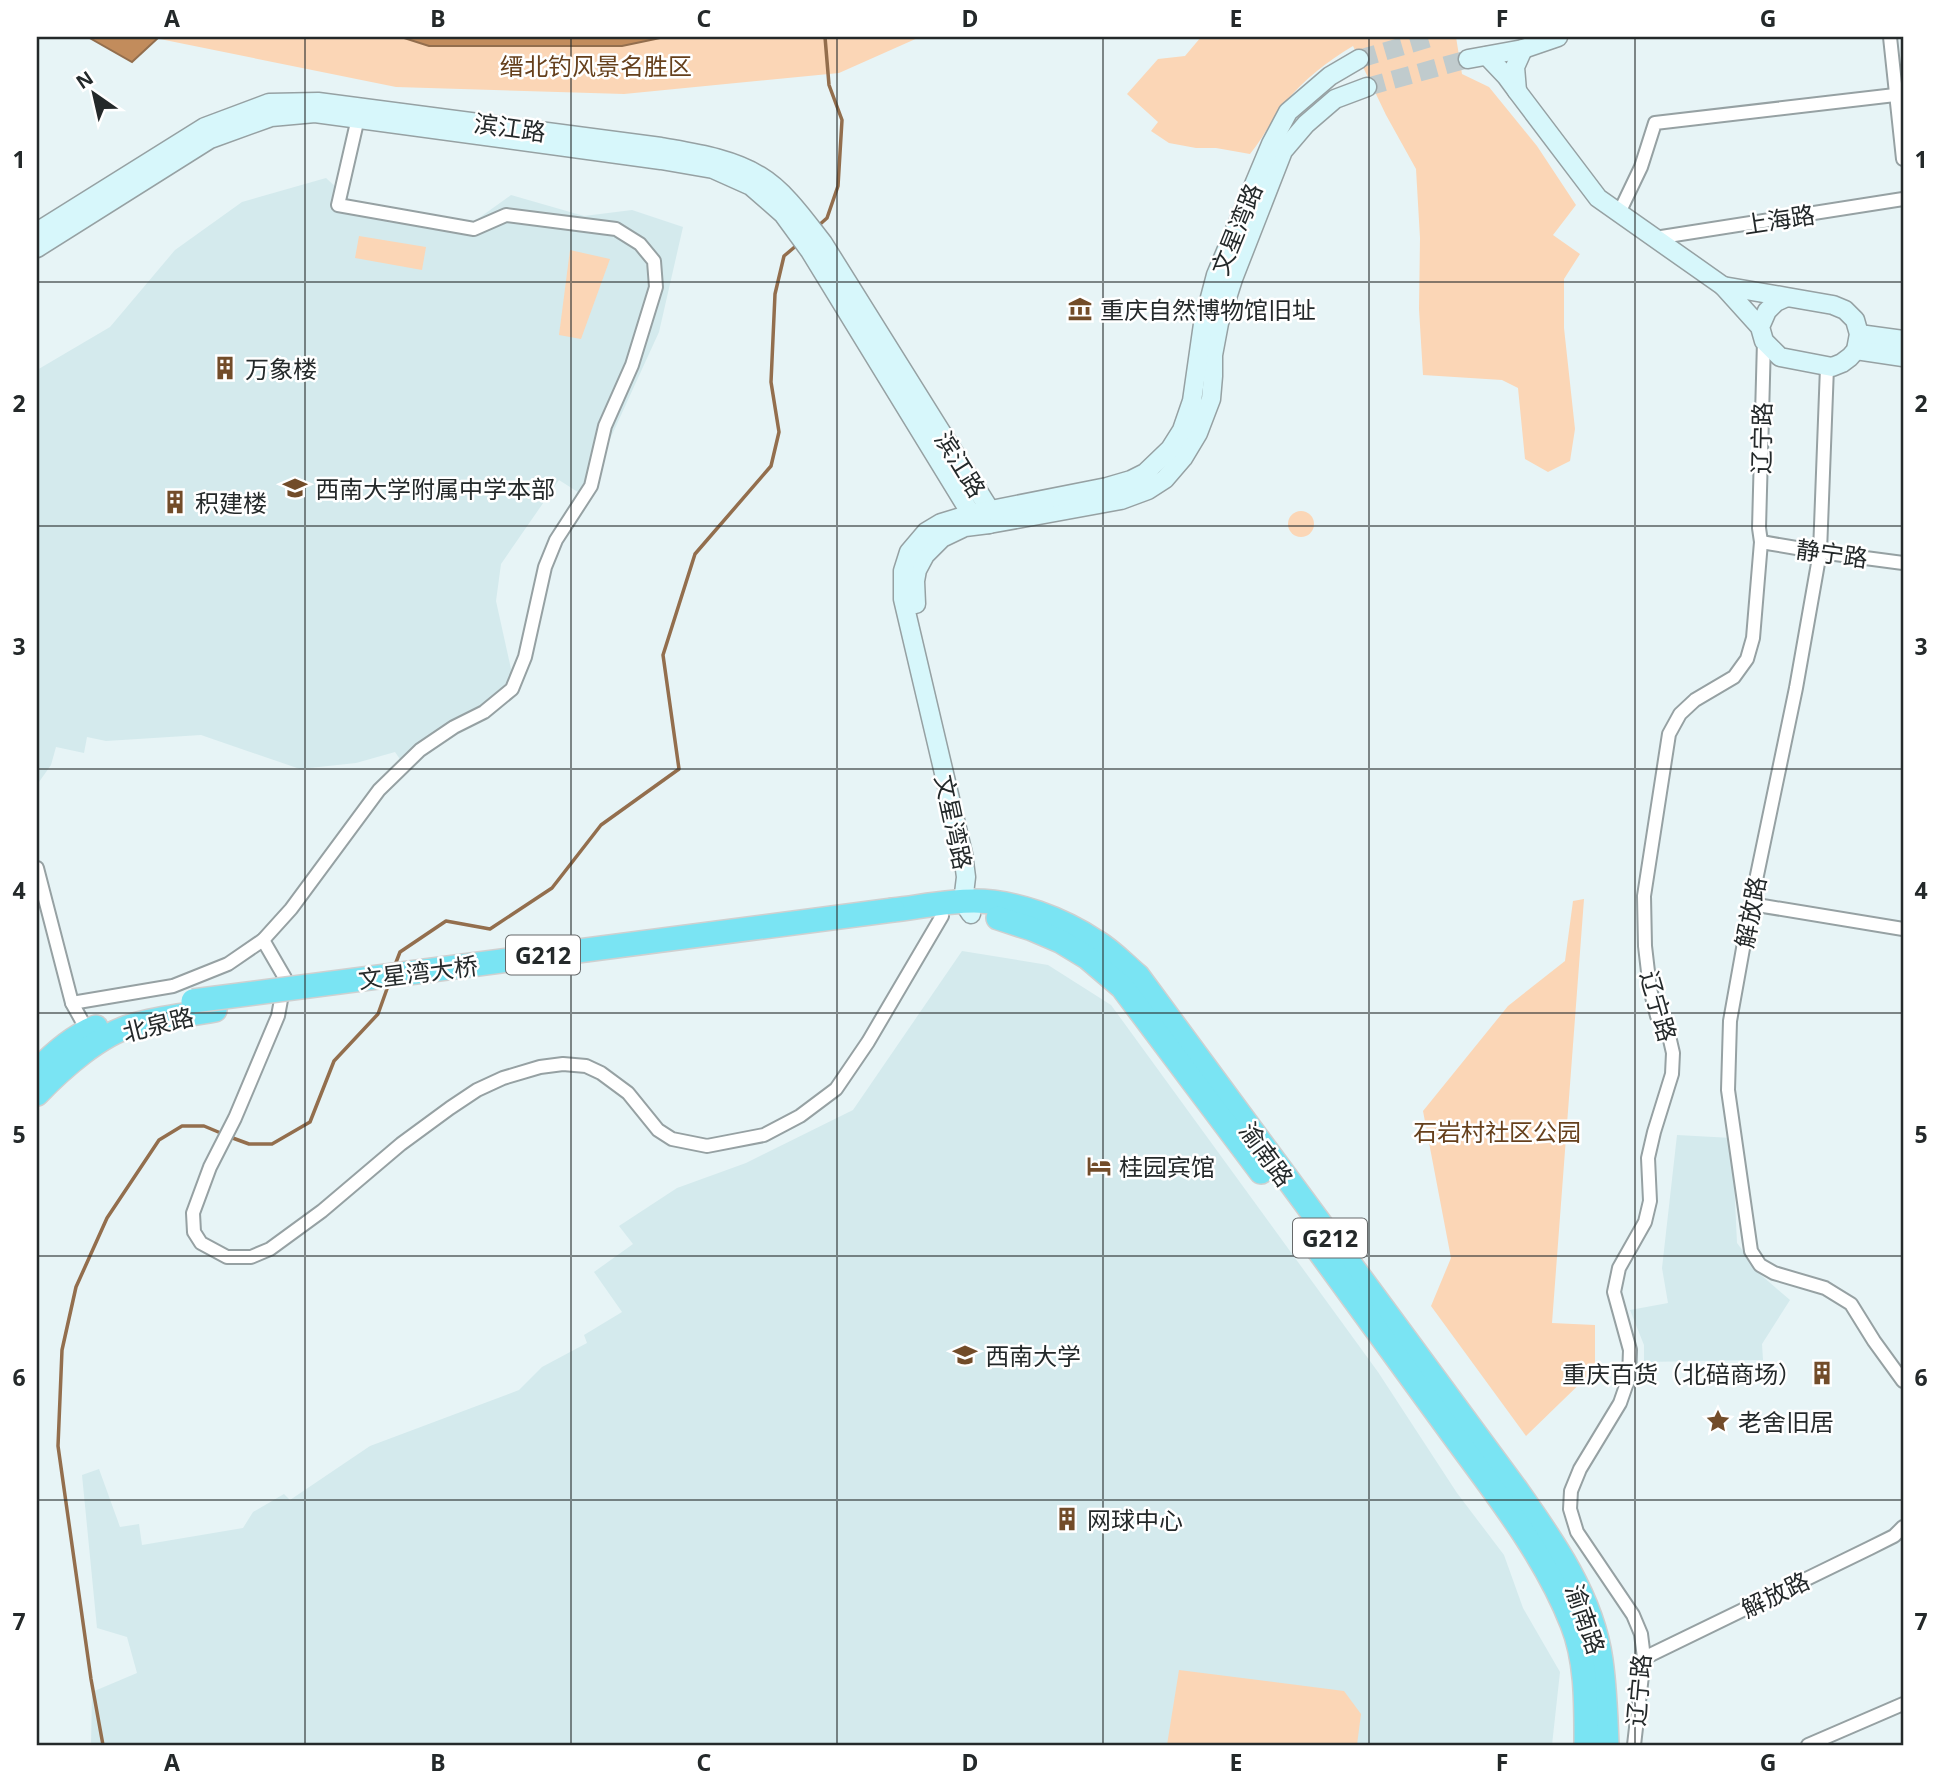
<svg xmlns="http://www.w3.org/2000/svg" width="1940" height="1782" font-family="'Noto Sans','Noto Sans SC',sans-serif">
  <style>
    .built { fill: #d4eaed }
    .green { fill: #fbd6b6 }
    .water { fill: #c28c5c; stroke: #936e4d; stroke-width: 2 }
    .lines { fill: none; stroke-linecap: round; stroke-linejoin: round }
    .stream { stroke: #936e4d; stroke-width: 3.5 }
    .secondary-tunnel { stroke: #c0cbcd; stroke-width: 18; stroke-dasharray: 18 9; stroke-linecap: butt }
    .street-casing { stroke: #96a1a3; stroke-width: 16 }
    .secondary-casing { stroke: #96a1a3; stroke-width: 21 }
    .highway-casing { stroke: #cfd0d0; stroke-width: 26 }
    .street { stroke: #fff; stroke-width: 12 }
    .secondary { stroke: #d7f7fb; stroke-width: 18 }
    .highway { stroke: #7ae4f3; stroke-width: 23 }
    .highway-bridge-casing { stroke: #cfd0d0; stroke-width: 26; stroke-linecap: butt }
    .highway-bridge { stroke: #7ae4f3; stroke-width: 23 }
    .grid { fill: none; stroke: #24292a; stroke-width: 2; stroke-opacity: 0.55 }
    .labels { text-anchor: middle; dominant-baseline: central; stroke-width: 5; stroke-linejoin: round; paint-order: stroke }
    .shield { fill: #fff; stroke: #66696a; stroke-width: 2 }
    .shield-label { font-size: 23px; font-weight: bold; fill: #24292a }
    .park-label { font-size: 24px; fill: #66401c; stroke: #fff }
    .street-label { font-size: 24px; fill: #24292a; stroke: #fff }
    .poi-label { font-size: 24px; fill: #24292a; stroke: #fff; text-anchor: start }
    .neatline { fill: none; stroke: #24292a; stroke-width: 2.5 }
    .grid-label { font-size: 23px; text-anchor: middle; font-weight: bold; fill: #24292a }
  </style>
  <rect width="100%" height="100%" fill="#e7f4f6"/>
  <!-- built -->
  <g class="built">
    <polygon points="326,178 351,201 472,223 511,195 584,216 632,210 683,227 659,332 584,496 559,480 501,564 496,601 513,678 485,715 404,765 395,752 356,763 300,769 201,735 106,741 87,737 84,753 56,747 51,765 39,782 37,797 37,370 110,327 175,250 242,202"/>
    <polygon points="962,951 1048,965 1111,1005 1378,1372 1457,1493 1504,1555 1523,1608 1560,1672 1552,1745 91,1745 92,1692 137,1673 127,1637 97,1628 82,1475 99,1469 120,1527 139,1524 142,1545 243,1528 253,1512 284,1494 290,1500 370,1446 519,1390 542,1367 587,1343 584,1335 622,1312 594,1272 633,1244 619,1226 677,1188 746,1163 853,1110"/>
    <polygon points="1677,1135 1732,1138 1737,1243 1761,1275 1790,1300 1762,1344 1763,1360 1644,1362 1644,1345 1630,1310 1668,1303 1662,1268"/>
  </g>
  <!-- green -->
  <g class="green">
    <polygon points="150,37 920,37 839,73 624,94 396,87"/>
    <path d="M1201,37H1456L1462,74L1489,87L1537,146L1576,205L1553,235L1580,254L1564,279V328L1575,429L1570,461L1548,472L1525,459L1518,388L1502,380L1423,375L1419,309L1420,238L1416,169L1386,115L1353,46C1328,61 1303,80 1285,103C1272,119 1263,138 1250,154L1216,148H1196L1169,143L1151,131L1158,122L1127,94L1158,59L1185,56Z"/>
    <polygon points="359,236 426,247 422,270 355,258"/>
    <polygon points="570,250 610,259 581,339 559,335"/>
    <circle cx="1301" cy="524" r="13"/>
    <polygon points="1584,899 1552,1323 1595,1325 1595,1369 1526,1436 1431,1306 1451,1258 1423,1111 1508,1006 1565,961 1573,901"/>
    <polygon points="1179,1670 1344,1691 1361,1714 1357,1745 1167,1745"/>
  </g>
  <!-- water -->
  <g class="water">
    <polygon points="88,37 159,37 132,62"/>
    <polygon points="401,37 665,37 622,46 429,46"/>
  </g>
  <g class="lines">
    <!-- stream -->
    <g class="stream">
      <polyline points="818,226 827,218 838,186 842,120 829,85 825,37"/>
      <polyline points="395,965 400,952 446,921 490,929 552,888 601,825 679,769 663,655 695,554 771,466 779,432 771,382 775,294 784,256 797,245"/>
      <polyline points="230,1137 249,1144 272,1144 310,1122 334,1061 378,1014 388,986"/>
      <polyline points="103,1745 91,1679 58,1446 62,1350 76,1287 107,1218 159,1140 182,1126 204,1126 223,1134"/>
    </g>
    <!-- secondary-tunnel -->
    <g class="secondary-tunnel">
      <polyline points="1359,59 1434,37"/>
      <polyline points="1367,87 1468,59"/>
    </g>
    <!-- street casing -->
    <g class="street-casing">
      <g id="street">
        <polyline points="1890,37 1903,159"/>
        <polyline points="1619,213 1641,167 1655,123 1895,95"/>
        <polyline points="1655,238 1903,199"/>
        <polyline points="1827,367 1820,552 1796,688 1751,904 1730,1021 1728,1090 1751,1251 1760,1265 1774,1273 1825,1288 1851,1304 1874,1341 1903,1381"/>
        <polyline points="1761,542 1820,552 1903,563"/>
        <polyline points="37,868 72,1003 87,1030"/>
        <polyline points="1751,904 1903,929"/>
        <polyline points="263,940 285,978 278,1016 235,1118 210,1167 193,1213 194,1232 201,1243 227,1257 251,1257 270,1249 322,1211 401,1144 450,1108 477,1090 503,1078 540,1067 563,1064 586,1066 601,1073 628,1093 658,1130 672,1139 707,1146 764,1135 800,1116 836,1089 868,1042 942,916"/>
        <polyline points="72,1003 173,986 228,964 263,940 291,909 379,790 420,750 454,727 484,712 512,689 525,657 545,567 556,540 591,486 605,426 632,365 656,287 654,261 640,244 616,229 506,215 474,229 338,205 358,118"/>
        <polyline points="1644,1658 1870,1548 1894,1536 1903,1527"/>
        <polyline points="1634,1745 1644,1658 1641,1634 1633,1615 1577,1532 1570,1509 1571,1491 1580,1469 1620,1403 1629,1377 1630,1350 1614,1292 1619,1268 1645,1222 1650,1201 1648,1158 1654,1132 1672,1074 1673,1053 1670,1040 1657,1016 1650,989 1645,946 1644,896 1669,734 1680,714 1695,700 1734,677 1747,659 1753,638 1761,542 1759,528 1764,341"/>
        <polyline points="1808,1745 1903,1704"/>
      </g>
    </g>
    <!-- secondary casing -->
    <g class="secondary-casing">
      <g id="secondary">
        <polyline points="1487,56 1506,76 1517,91 1515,67 1523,49"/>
        <polyline points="1468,59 1523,49 1558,37"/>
        <polyline points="1517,91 1598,198 1723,286"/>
        <path d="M37,232L205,127L269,103L318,102L661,147C694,153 731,158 760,176C785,191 805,220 823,243L990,510L989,524L971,514L810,251L783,214L751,186L713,169L661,160L315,113L271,117L210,139L37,248"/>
        <polyline points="1760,327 1767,311 1776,302 1787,297 1833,305 1845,310 1855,320 1859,334 1856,350 1850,357 1842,363 1832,367 1780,357 1764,341 1760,327 1723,286 1787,297"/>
        <polyline points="1859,334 1903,340"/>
        <polyline points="1856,350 1903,357"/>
        <polyline points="916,604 915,581 917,570 925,555 942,538 965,527 989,524 1121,500 1148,490 1165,479 1183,458 1198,433 1211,399 1213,376 1213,355 1219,323 1233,279 1283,151 1306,124 1335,99 1367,87"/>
        <polyline points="971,914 963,902 966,877 963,854 903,599 903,571 909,552 926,532 941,523 971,514 1107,487 1131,480 1145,473 1170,449 1182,430 1192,401 1203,324 1216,275 1271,144 1288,112 1330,76 1359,59"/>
      </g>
    </g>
    <!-- highway casing -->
    <g class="highway-casing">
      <g id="highway">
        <path d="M893,910C919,907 947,901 974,901C1016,901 1062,919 1097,942C1112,951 1125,965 1138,976L1516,1489C1552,1540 1592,1596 1601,1660C1605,1688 1606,1717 1607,1745"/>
        <polyline points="998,918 1032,929 1060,941 1088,958 1122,987 1261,1172"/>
        <path d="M37,1071C53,1054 74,1036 96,1027"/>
        <path d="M37,1094C61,1069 100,1034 134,1025C160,1017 189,1015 215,1010"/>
        <path d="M1308,1236C1359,1305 1409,1374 1459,1443C1501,1500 1546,1558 1572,1624C1587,1661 1586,1706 1586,1745"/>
      </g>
    </g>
    <!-- street -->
    <use href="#street" class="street"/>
    <!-- secondary -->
    <use href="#secondary" class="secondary"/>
    <!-- highway -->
    <use href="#highway" class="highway"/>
    <!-- highway-bridge casing -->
    <g class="highway-bridge-casing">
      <polyline id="highway-bridge" points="193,1001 893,910"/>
    </g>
    <!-- highway-bridge -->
    <use href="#highway-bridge" class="highway-bridge"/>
  </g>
  <!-- grid -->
  <path class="grid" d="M305,37V1745M571,37V1745M837,37V1745M1103,37V1745M1369,37V1745M1635,37V1745M37,282H1903M37,526H1903M37,769H1903M37,1013H1903M37,1256H1903M37,1500H1903"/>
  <!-- icons -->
  <defs>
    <g id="museum-bare" transform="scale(1.89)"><path d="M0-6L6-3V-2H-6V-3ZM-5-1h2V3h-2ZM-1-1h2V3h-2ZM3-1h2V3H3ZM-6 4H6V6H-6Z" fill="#724c29" stroke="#fff" stroke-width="2.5" paint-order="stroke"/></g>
    <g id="building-bare" transform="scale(1.89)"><path d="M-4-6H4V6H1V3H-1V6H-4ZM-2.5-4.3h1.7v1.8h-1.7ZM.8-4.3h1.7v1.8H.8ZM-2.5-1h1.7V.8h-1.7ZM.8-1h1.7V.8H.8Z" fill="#724c29" stroke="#fff" stroke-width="2.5" paint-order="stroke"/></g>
    <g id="school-bare" transform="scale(1.89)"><path d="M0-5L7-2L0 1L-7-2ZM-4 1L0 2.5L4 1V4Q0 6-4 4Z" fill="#724c29" stroke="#fff" stroke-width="2.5" paint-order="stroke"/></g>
    <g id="hotel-bare" transform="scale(1.89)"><path d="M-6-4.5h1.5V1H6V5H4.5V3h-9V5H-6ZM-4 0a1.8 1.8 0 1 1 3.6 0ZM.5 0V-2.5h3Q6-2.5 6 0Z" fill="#724c29" stroke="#fff" stroke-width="2.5" paint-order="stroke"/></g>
    <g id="university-bare" transform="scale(1.89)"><path d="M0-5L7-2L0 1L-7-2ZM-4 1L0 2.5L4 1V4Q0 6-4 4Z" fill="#724c29" stroke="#fff" stroke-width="2.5" paint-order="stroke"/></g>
    <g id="sight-bare" transform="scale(1.89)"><path d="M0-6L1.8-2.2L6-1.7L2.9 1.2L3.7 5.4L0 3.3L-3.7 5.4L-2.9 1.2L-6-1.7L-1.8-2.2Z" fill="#724c29" stroke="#fff" stroke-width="2.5" paint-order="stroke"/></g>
  </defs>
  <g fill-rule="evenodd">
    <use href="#museum-bare" x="1080" y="309"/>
    <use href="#building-bare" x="225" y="368"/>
    <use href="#school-bare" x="295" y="488"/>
    <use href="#building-bare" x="175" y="502"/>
    <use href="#hotel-bare" x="1099" y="1166"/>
    <use href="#university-bare" x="965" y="1355"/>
    <use href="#building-bare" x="1822" y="1373"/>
    <use href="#sight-bare" x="1718" y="1421"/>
    <use href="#building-bare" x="1067" y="1519"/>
  </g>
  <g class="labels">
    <!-- shield labels -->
    <g class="shield">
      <rect x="506" y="935.5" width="74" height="39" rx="5"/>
      <rect x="1293" y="1218.5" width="74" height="39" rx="5"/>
    </g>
    <g class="shield-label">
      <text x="543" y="955">G212</text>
      <text x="1330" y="1238">G212</text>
    </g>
    <!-- park labels -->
    <g class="park-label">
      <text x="596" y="65">缙北钓风景名胜区</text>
      <text x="1497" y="1131">石岩村社区公园</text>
    </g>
    <!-- street labels -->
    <g class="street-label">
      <text transform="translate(510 127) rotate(8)">滨江路</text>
      <text transform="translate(1779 219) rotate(-9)">上海路</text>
      <text transform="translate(1236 229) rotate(-68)">文星湾路</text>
      <text transform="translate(1761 438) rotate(-89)">辽宁路</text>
      <text transform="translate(961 464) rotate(58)">滨江路</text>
      <text transform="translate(1832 553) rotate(8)">静宁路</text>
      <text transform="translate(954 822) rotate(78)">文星湾路</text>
      <text transform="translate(1750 912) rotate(-79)">解放路</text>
      <text transform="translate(418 972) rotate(-7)">文星湾大桥</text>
      <text transform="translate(1659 1006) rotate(74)">辽宁路</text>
      <text transform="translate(158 1024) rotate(-14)">北泉路</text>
      <text transform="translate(1267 1154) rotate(54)">渝南路</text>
      <text transform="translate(1775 1594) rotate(-26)">解放路</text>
      <text transform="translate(1586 1619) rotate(71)">渝南路</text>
      <text transform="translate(1638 1690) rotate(-85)">辽宁路</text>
    </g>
    <!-- poi labels -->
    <g class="poi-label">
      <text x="1100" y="309">重庆自然博物馆旧址</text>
      <text x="245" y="368">万象楼</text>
      <text x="315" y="488">西南大学附属中学本部</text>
      <text x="195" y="502">积建楼</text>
      <text x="1119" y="1166">桂园宾馆</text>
      <text x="985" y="1355">西南大学</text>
      <text x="1802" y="1373" text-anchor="end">重庆百货（北碚商场）</text>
      <text x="1738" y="1421">老舍旧居</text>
      <text x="1087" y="1519">网球中心</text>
    </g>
  </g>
  <!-- border -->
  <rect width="1940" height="1782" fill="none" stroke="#ffffff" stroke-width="77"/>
  <!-- north arrow -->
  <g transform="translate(94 94) rotate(326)" stroke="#ffffff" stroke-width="5" paint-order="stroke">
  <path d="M0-5L12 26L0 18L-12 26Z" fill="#24292a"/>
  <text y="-10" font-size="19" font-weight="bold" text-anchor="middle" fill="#24292a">N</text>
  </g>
  <rect x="38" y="38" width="1864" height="1706" class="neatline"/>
  <g class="grid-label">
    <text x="172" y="27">A</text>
    <text x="438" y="27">B</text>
    <text x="704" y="27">C</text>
    <text x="970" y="27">D</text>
    <text x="1236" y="27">E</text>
    <text x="1502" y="27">F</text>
    <text x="1768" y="27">G</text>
    <text x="19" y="168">1</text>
    <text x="1921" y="168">1</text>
    <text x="19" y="412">2</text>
    <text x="1921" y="412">2</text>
    <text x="19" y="655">3</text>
    <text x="1921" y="655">3</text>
    <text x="19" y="899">4</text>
    <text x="1921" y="899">4</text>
    <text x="19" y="1143">5</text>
    <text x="1921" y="1143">5</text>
    <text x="19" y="1386">6</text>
    <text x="1921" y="1386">6</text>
    <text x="19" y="1630">7</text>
    <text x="1921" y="1630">7</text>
    <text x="172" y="1771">A</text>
    <text x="438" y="1771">B</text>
    <text x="704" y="1771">C</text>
    <text x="970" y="1771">D</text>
    <text x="1236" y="1771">E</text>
    <text x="1502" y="1771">F</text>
    <text x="1768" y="1771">G</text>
  </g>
</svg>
